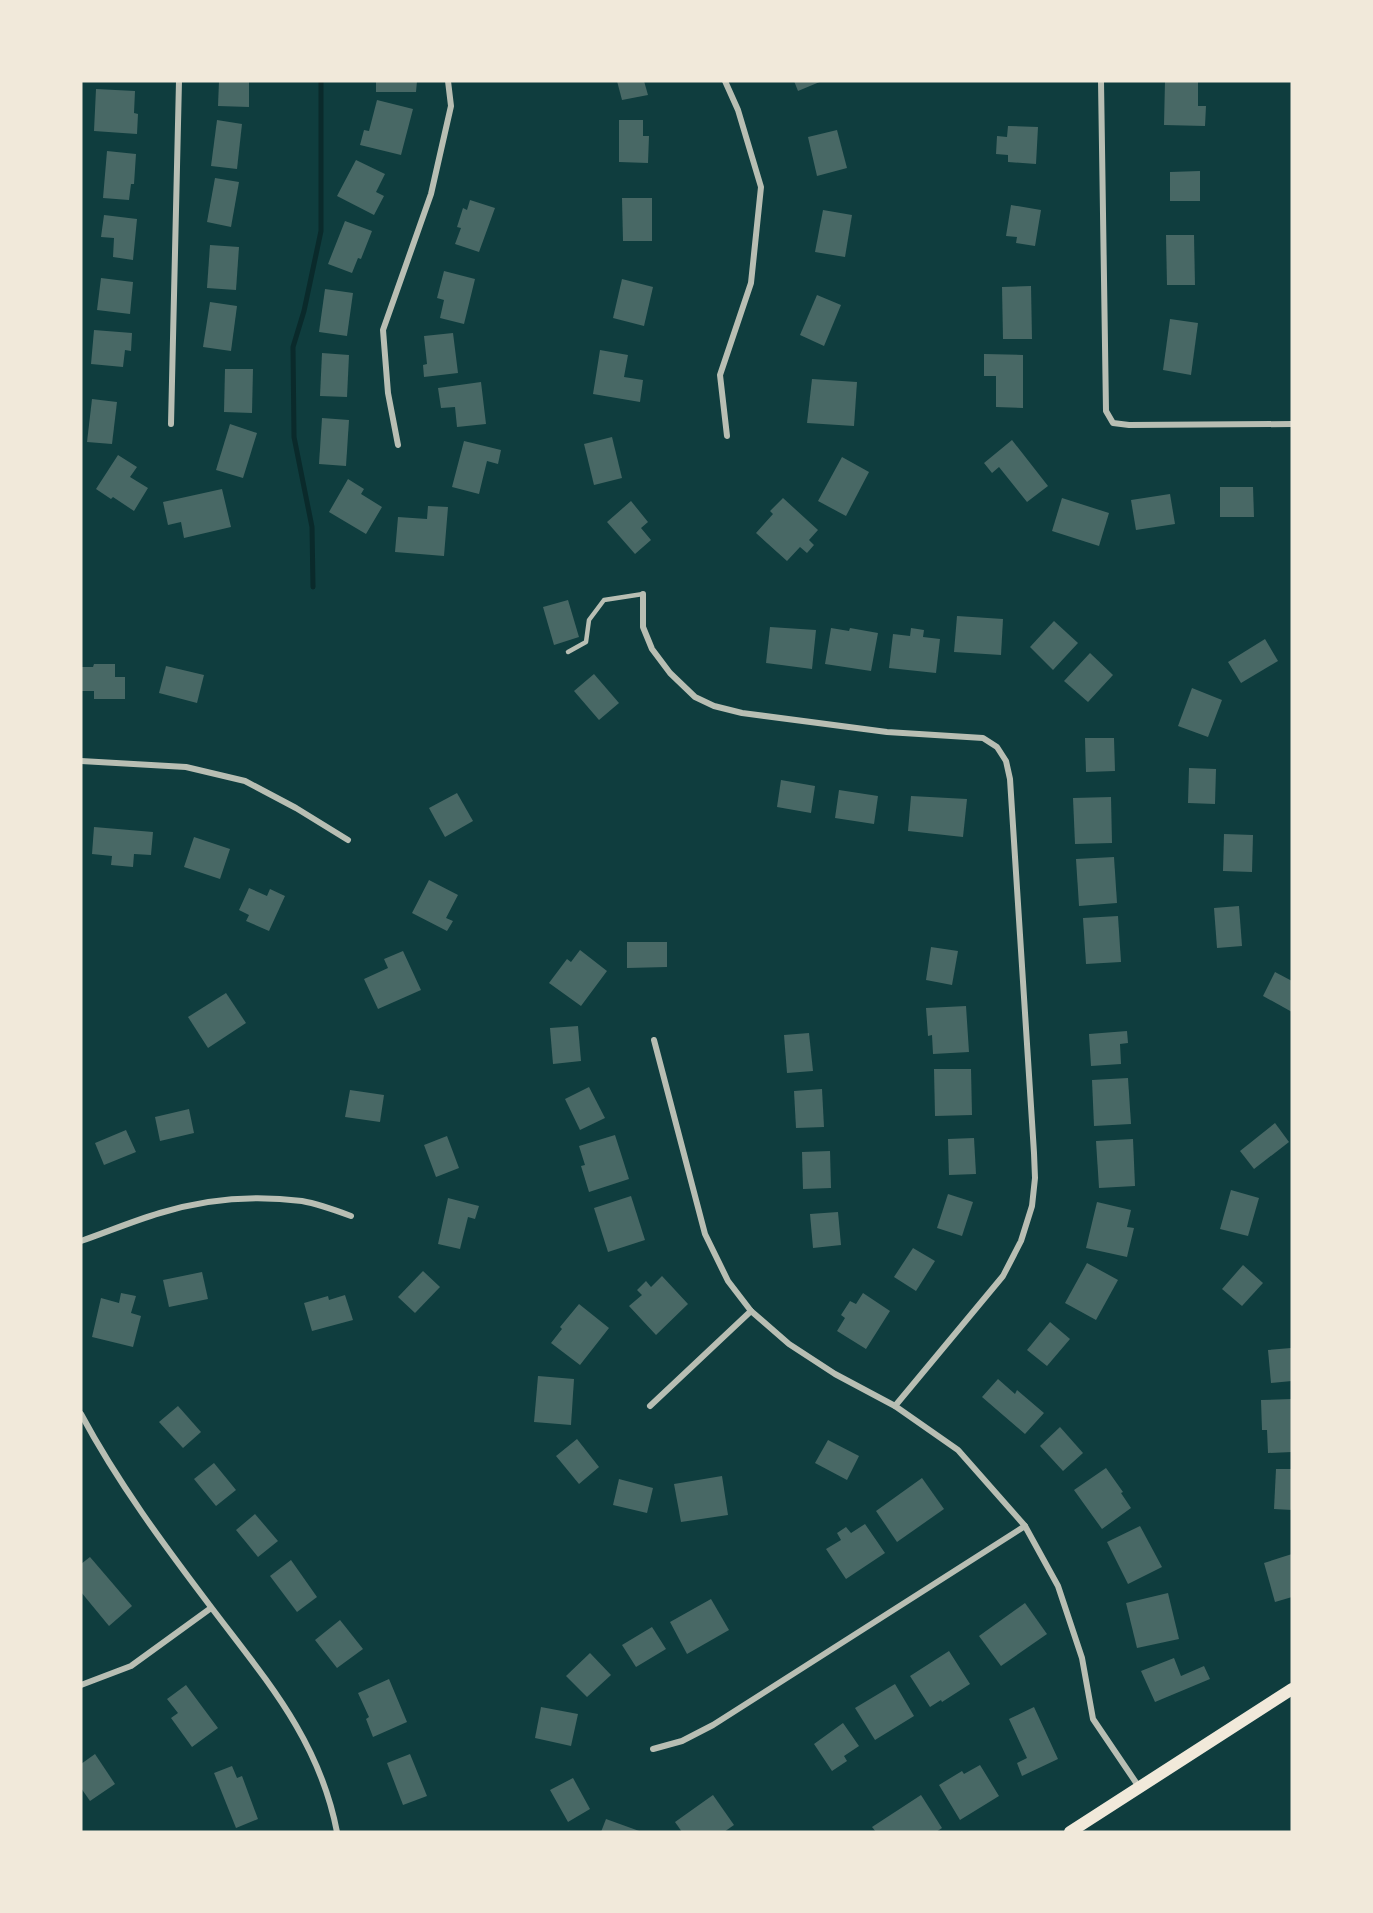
<svg xmlns="http://www.w3.org/2000/svg" width="1373" height="1913" font-family="Helvetica,sans-serif">
  <style>
    .lines { fill: none; stroke-linecap: round; stroke-linejoin: round }
    .stream { stroke: #0a2a2b; stroke-width: 5 }
    .building { fill: #486865 }
    .service { stroke: #b8beb3; stroke-width: 4.5 }
    .minor { stroke: #b8beb3; stroke-width: 6 }
    .secondary { stroke: #f1e9da; stroke-width: 12 }
  </style>
  <rect width="100%" height="100%" fill="#0f3d3e"/>
  <g class="lines">
    <!-- stream -->
    <polyline class="stream" points="313,587 312,527 294,437 293,347 304,311 321,231 321,81"/>
  </g>
  <!-- building -->
  <g class="building">
    <polygon points="219,81 249,81 249,107 218,106"/>
    <polygon points="376,81 417,81 416,92 376,92"/>
    <polygon points="617,81 644,81 648,95 622,100"/>
    <polygon points="794,81 822,81 798,91"/>
    <polygon points="1165,81 1198,81 1198,106 1206,106 1205,126 1164,125"/>
    <polygon points="96,89 135,91 134,113 138,114 137,134 94,131"/>
    <polygon points="377,100 413,109 401,155 360,145 364,130 369,131"/>
    <polygon points="217,120 242,124 237,169 211,166"/>
    <polygon points="619,120 643,120 643,136 649,136 648,163 619,162"/>
    <polygon points="1008,126 1038,127 1036,164 1008,162 1008,155 996,154 997,136 1007,137"/>
    <polygon points="837,130 847,168 817,176 808,137"/>
    <polygon points="107,151 136,154 134,184 131,184 129,200 103,198"/>
    <polygon points="356,160 385,174 376,192 384,196 374,215 337,196"/>
    <polygon points="1200,171 1200,201 1170,201 1170,172"/>
    <polygon points="215,178 239,182 231,227 207,222"/>
    <polygon points="622,198 652,198 652,241 623,241"/>
    <polygon points="470,200 495,208 479,252 455,244 461,228 457,227 463,208 467,210"/>
    <polygon points="1011,205 1041,210 1035,246 1016,243 1017,237 1006,236"/>
    <polygon points="823,210 852,215 845,257 815,252"/>
    <polygon points="104,215 137,219 133,260 113,257 114,238 101,237"/>
    <polygon points="345,221 372,231 361,259 358,258 352,273 328,264"/>
    <polygon points="1166,235 1194,235 1195,285 1167,285"/>
    <polygon points="210,245 239,247 236,290 207,288"/>
    <polygon points="444,271 475,279 464,324 440,318 444,300 437,298"/>
    <polygon points="101,278 133,282 130,314 97,310"/>
    <polygon points="622,279 653,287 644,326 613,318"/>
    <polygon points="1031,286 1032,339 1003,339 1002,287"/>
    <polygon points="325,289 353,293 347,336 319,332"/>
    <polygon points="817,295 841,305 824,346 800,335"/>
    <polygon points="210,302 237,306 231,351 203,347"/>
    <polygon points="1170,319 1198,323 1191,375 1163,370"/>
    <polygon points="94,330 132,333 131,351 125,350 123,367 91,364"/>
    <polygon points="453,333 458,373 424,377 423,365 427,364 424,336"/>
    <polygon points="600,350 628,355 624,377 643,380 640,402 593,394"/>
    <polygon points="322,353 349,355 347,397 320,396"/>
    <polygon points="984,354 1023,355 1023,408 996,407 996,376 984,376"/>
    <polygon points="225,369 253,369 252,413 224,412"/>
    <polygon points="812,379 857,382 854,426 807,423"/>
    <polygon points="481,382 486,424 457,427 455,407 441,408 438,388"/>
    <polygon points="92,399 117,402 112,444 87,442"/>
    <polygon points="322,418 349,420 346,466 319,464"/>
    <polygon points="230,424 257,433 243,478 216,470"/>
    <polygon points="612,437 622,478 594,485 584,444"/>
    <polygon points="1012,440 1048,486 1027,502 999,467 992,473 984,463"/>
    <polygon points="464,441 501,450 498,464 487,461 479,494 452,487"/>
    <polygon points="118,455 137,467 130,477 148,488 134,511 113,497 111,499 96,489"/>
    <polygon points="842,457 869,472 846,516 818,501"/>
    <polygon points="348,479 364,489 361,494 382,507 366,534 329,512"/>
    <polygon points="1220,487 1253,487 1254,517 1220,517"/>
    <polygon points="222,489 231,527 184,538 181,522 168,525 163,502"/>
    <polygon points="1170,494 1175,524 1136,530 1131,500"/>
    <polygon points="783,498 818,530 809,540 814,545 807,553 800,547 787,561 756,533 773,514 770,511"/>
    <polygon points="1062,498 1109,513 1099,546 1052,531"/>
    <polygon points="631,501 648,522 641,528 651,540 635,554 607,522"/>
    <polygon points="428,506 448,507 444,556 395,552 398,517 427,519"/>
    <polygon points="568,600 579,637 554,645 543,607"/>
    <polygon points="957,616 1003,619 1001,655 954,652"/>
    <polygon points="1054,621 1078,643 1053,670 1030,647"/>
    <polygon points="770,627 816,630 812,669 766,663"/>
    <polygon points="831,628 849,631 850,628 878,633 871,671 825,664"/>
    <polygon points="911,628 924,630 923,637 940,639 936,673 889,668 893,634 910,636"/>
    <polygon points="1265,639 1278,661 1241,683 1228,662"/>
    <polygon points="1090,653 1113,675 1088,702 1064,681"/>
    <polygon points="94,664 115,664 115,677 125,677 125,699 94,699 94,691 81,691 81,667 93,667"/>
    <polygon points="166,666 204,675 197,703 159,693"/>
    <polygon points="594,674 619,703 599,720 574,691"/>
    <polygon points="1192,688 1222,700 1208,737 1178,726"/>
    <polygon points="1085,738 1114,738 1115,771 1086,772"/>
    <polygon points="1189,768 1216,769 1215,804 1188,803"/>
    <polygon points="781,780 815,786 811,813 777,807"/>
    <polygon points="839,790 878,796 874,824 835,818"/>
    <polygon points="457,793 473,821 445,837 429,808"/>
    <polygon points="911,796 967,799 963,837 908,831"/>
    <polygon points="1111,797 1112,843 1075,844 1073,798"/>
    <polygon points="94,827 153,832 151,855 134,854 133,867 111,865 112,856 92,854"/>
    <polygon points="1224,834 1253,835 1252,872 1223,871"/>
    <polygon points="194,837 230,849 220,879 184,867"/>
    <polygon points="1114,857 1117,903 1079,906 1076,859"/>
    <polygon points="429,880 458,895 446,918 453,921 447,931 412,913"/>
    <polygon points="249,888 267,896 270,889 285,896 269,931 246,921 249,915 239,910"/>
    <polygon points="1239,906 1242,946 1217,948 1214,908"/>
    <polygon points="1118,916 1121,962 1086,964 1083,918"/>
    <polygon points="627,942 667,942 667,967 627,968"/>
    <polygon points="931,947 958,951 952,985 926,980"/>
    <polygon points="580,950 607,971 581,1006 549,983 567,959 571,962"/>
    <polygon points="403,951 421,990 378,1009 364,979 388,968 384,959"/>
    <polygon points="1275,972 1292,981 1292,1012 1263,996"/>
    <polygon points="226,993 246,1023 208,1048 188,1017"/>
    <polygon points="966,1006 969,1052 933,1054 932,1035 928,1036 926,1008"/>
    <polygon points="578,1026 581,1061 553,1064 550,1028"/>
    <polygon points="1127,1031 1128,1043 1120,1044 1121,1064 1091,1066 1089,1034"/>
    <polygon points="809,1033 813,1071 787,1073 784,1035"/>
    <polygon points="934,1069 971,1069 972,1115 935,1116"/>
    <polygon points="1128,1078 1131,1124 1094,1126 1092,1080"/>
    <polygon points="589,1087 605,1118 580,1130 565,1099"/>
    <polygon points="822,1089 824,1127 796,1128 794,1091"/>
    <polygon points="350,1090 384,1095 380,1122 345,1117"/>
    <polygon points="189,1109 194,1133 160,1141 155,1117"/>
    <polygon points="1275,1123 1289,1142 1254,1169 1240,1151"/>
    <polygon points="126,1130 136,1152 104,1165 95,1143"/>
    <polygon points="615,1135 629,1179 589,1192 581,1166 585,1165 579,1146"/>
    <polygon points="447,1136 459,1168 436,1177 424,1145"/>
    <polygon points="974,1138 976,1174 949,1175 948,1139"/>
    <polygon points="1133,1139 1135,1186 1099,1188 1096,1141"/>
    <polygon points="830,1151 831,1188 803,1189 802,1152"/>
    <polygon points="1231,1190 1259,1198 1248,1236 1220,1229"/>
    <polygon points="948,1194 973,1202 962,1236 937,1228"/>
    <polygon points="631,1196 645,1240 608,1252 594,1208"/>
    <polygon points="448,1198 479,1206 475,1219 468,1217 460,1249 438,1244"/>
    <polygon points="1097,1202 1131,1210 1127,1227 1134,1228 1127,1257 1086,1248"/>
    <polygon points="838,1212 841,1245 813,1248 810,1214"/>
    <polygon points="913,1248 935,1261 916,1291 894,1277"/>
    <polygon points="1087,1263 1118,1280 1096,1320 1065,1303"/>
    <polygon points="1243,1265 1263,1283 1242,1306 1222,1289"/>
    <polygon points="423,1271 440,1287 415,1313 398,1297"/>
    <polygon points="202,1272 208,1299 169,1307 163,1280"/>
    <polygon points="662,1276 688,1304 656,1335 629,1306 642,1295 637,1290 646,1281 651,1287"/>
    <polygon points="121,1293 136,1296 131,1313 141,1316 133,1347 92,1337 101,1298 119,1303"/>
    <polygon points="863,1293 890,1311 866,1349 837,1331 845,1318 841,1315 850,1301 856,1304"/>
    <polygon points="345,1295 353,1320 312,1331 304,1303 328,1296 329,1300"/>
    <polygon points="579,1304 609,1328 580,1365 551,1343 562,1329 560,1327"/>
    <polygon points="1050,1322 1070,1339 1047,1366 1027,1350"/>
    <polygon points="1291,1348 1292,1381 1271,1383 1268,1350"/>
    <polygon points="538,1376 574,1379 571,1425 534,1422"/>
    <polygon points="998,1379 1015,1394 1017,1390 1044,1413 1025,1434 982,1397"/>
    <polygon points="1292,1399 1292,1452 1268,1453 1267,1430 1262,1430 1261,1400"/>
    <polygon points="178,1406 201,1432 183,1448 159,1422"/>
    <polygon points="1060,1427 1083,1453 1063,1471 1040,1446"/>
    <polygon points="577,1439 599,1467 579,1484 556,1456"/>
    <polygon points="828,1440 859,1456 847,1480 815,1463"/>
    <polygon points="214,1463 236,1490 216,1506 194,1479"/>
    <polygon points="1106,1468 1123,1492 1121,1493 1131,1508 1102,1529 1074,1490"/>
    <polygon points="1276,1469 1292,1469 1292,1510 1274,1509"/>
    <polygon points="722,1476 728,1515 681,1522 674,1484"/>
    <polygon points="922,1478 944,1509 897,1542 876,1511"/>
    <polygon points="619,1479 653,1488 647,1513 613,1505"/>
    <polygon points="255,1514 278,1541 258,1557 236,1530"/>
    <polygon points="865,1524 885,1553 846,1579 826,1549 841,1540 837,1533 846,1527 851,1533"/>
    <polygon points="1140,1526 1162,1567 1128,1584 1107,1542"/>
    <polygon points="1292,1554 1292,1597 1275,1602 1264,1563"/>
    <polygon points="90,1557 132,1606 109,1626 81,1592 81,1564"/>
    <polygon points="291,1560 317,1597 297,1612 270,1576"/>
    <polygon points="1168,1593 1179,1639 1137,1648 1126,1603"/>
    <polygon points="711,1599 729,1630 687,1654 670,1622"/>
    <polygon points="1025,1603 1047,1634 1001,1666 979,1636"/>
    <polygon points="340,1620 363,1649 337,1668 315,1640"/>
    <polygon points="652,1627 666,1649 636,1667 622,1645"/>
    <polygon points="949,1651 970,1684 942,1702 941,1700 930,1707 910,1676"/>
    <polygon points="590,1653 611,1675 587,1697 566,1676"/>
    <polygon points="1174,1658 1181,1676 1204,1666 1210,1679 1155,1702 1141,1671"/>
    <polygon points="389,1679 407,1722 373,1737 366,1719 369,1717 358,1693"/>
    <polygon points="895,1684 914,1716 875,1740 855,1708"/>
    <polygon points="186,1685 218,1728 192,1747 171,1718 178,1713 167,1699"/>
    <polygon points="541,1707 578,1714 571,1746 535,1738"/>
    <polygon points="1034,1707 1058,1759 1022,1776 1017,1763 1027,1758 1009,1719"/>
    <polygon points="843,1723 859,1746 844,1756 847,1761 832,1771 814,1744"/>
    <polygon points="95,1754 115,1784 90,1801 81,1788 81,1764"/>
    <polygon points="410,1754 427,1796 403,1805 387,1763"/>
    <polygon points="980,1765 999,1796 960,1820 939,1785 962,1771 964,1774"/>
    <polygon points="232,1766 237,1778 242,1776 258,1819 236,1828 214,1773"/>
    <polygon points="573,1778 590,1809 568,1822 550,1790"/>
    <polygon points="713,1795 734,1825 724,1832 682,1832 675,1822"/>
    <polygon points="921,1795 942,1828 936,1832 876,1832 872,1827"/>
    <polygon points="606,1819 642,1832 601,1832"/>
  </g>
  <g class="lines">
    <!-- service -->
    <polyline class="service" points="568,652 586,642 589,620 604,600 643,594"/>
    <!-- minor -->
    <g class="minor">
      <polyline points="725,81 738,110 761,187 751,283 720,375 727,436"/>
      <polyline points="1101,81 1106,411 1113,423 1129,425 1292,424"/>
      <polyline points="171,424 179,81"/>
      <polyline points="398,445 388,393 383,330 431,194 451,106 448,81"/>
      <polyline points="643,594 643,627 652,649 670,673 695,697 714,706 742,713 887,732 983,738 997,747 1006,761 1010,779 1034,1153 1035,1178 1032,1206 1021,1241 1003,1276 895,1406"/>
      <polyline points="81,761 186,767 245,781 296,808 348,840"/>
      <polyline points="654,1040 705,1234 728,1281 751,1311 789,1344 835,1374 895,1406 958,1450 1025,1526 1058,1586 1082,1658 1093,1719 1139,1787"/>
      <path d="M81,1241C107,1232 133,1221 160,1213C205,1199 255,1195 302,1201C319,1204 335,1210 351,1216"/>
      <polyline points="650,1406 751,1311"/>
      <path d="M81,1414C118,1483 164,1545 211,1607C266,1680 319,1739 337,1832"/>
      <polyline points="81,1685 131,1666 211,1608"/>
      <polyline points="653,1749 682,1741 713,1725 1025,1526"/>
    </g>
    <!-- secondary -->
    <polyline class="secondary" points="1070,1832 1292,1689"/>
  </g>
  <!-- border -->
  <rect width="1373" height="1913" fill="none" stroke="#f1e9da" stroke-width="165"/>
</svg>
